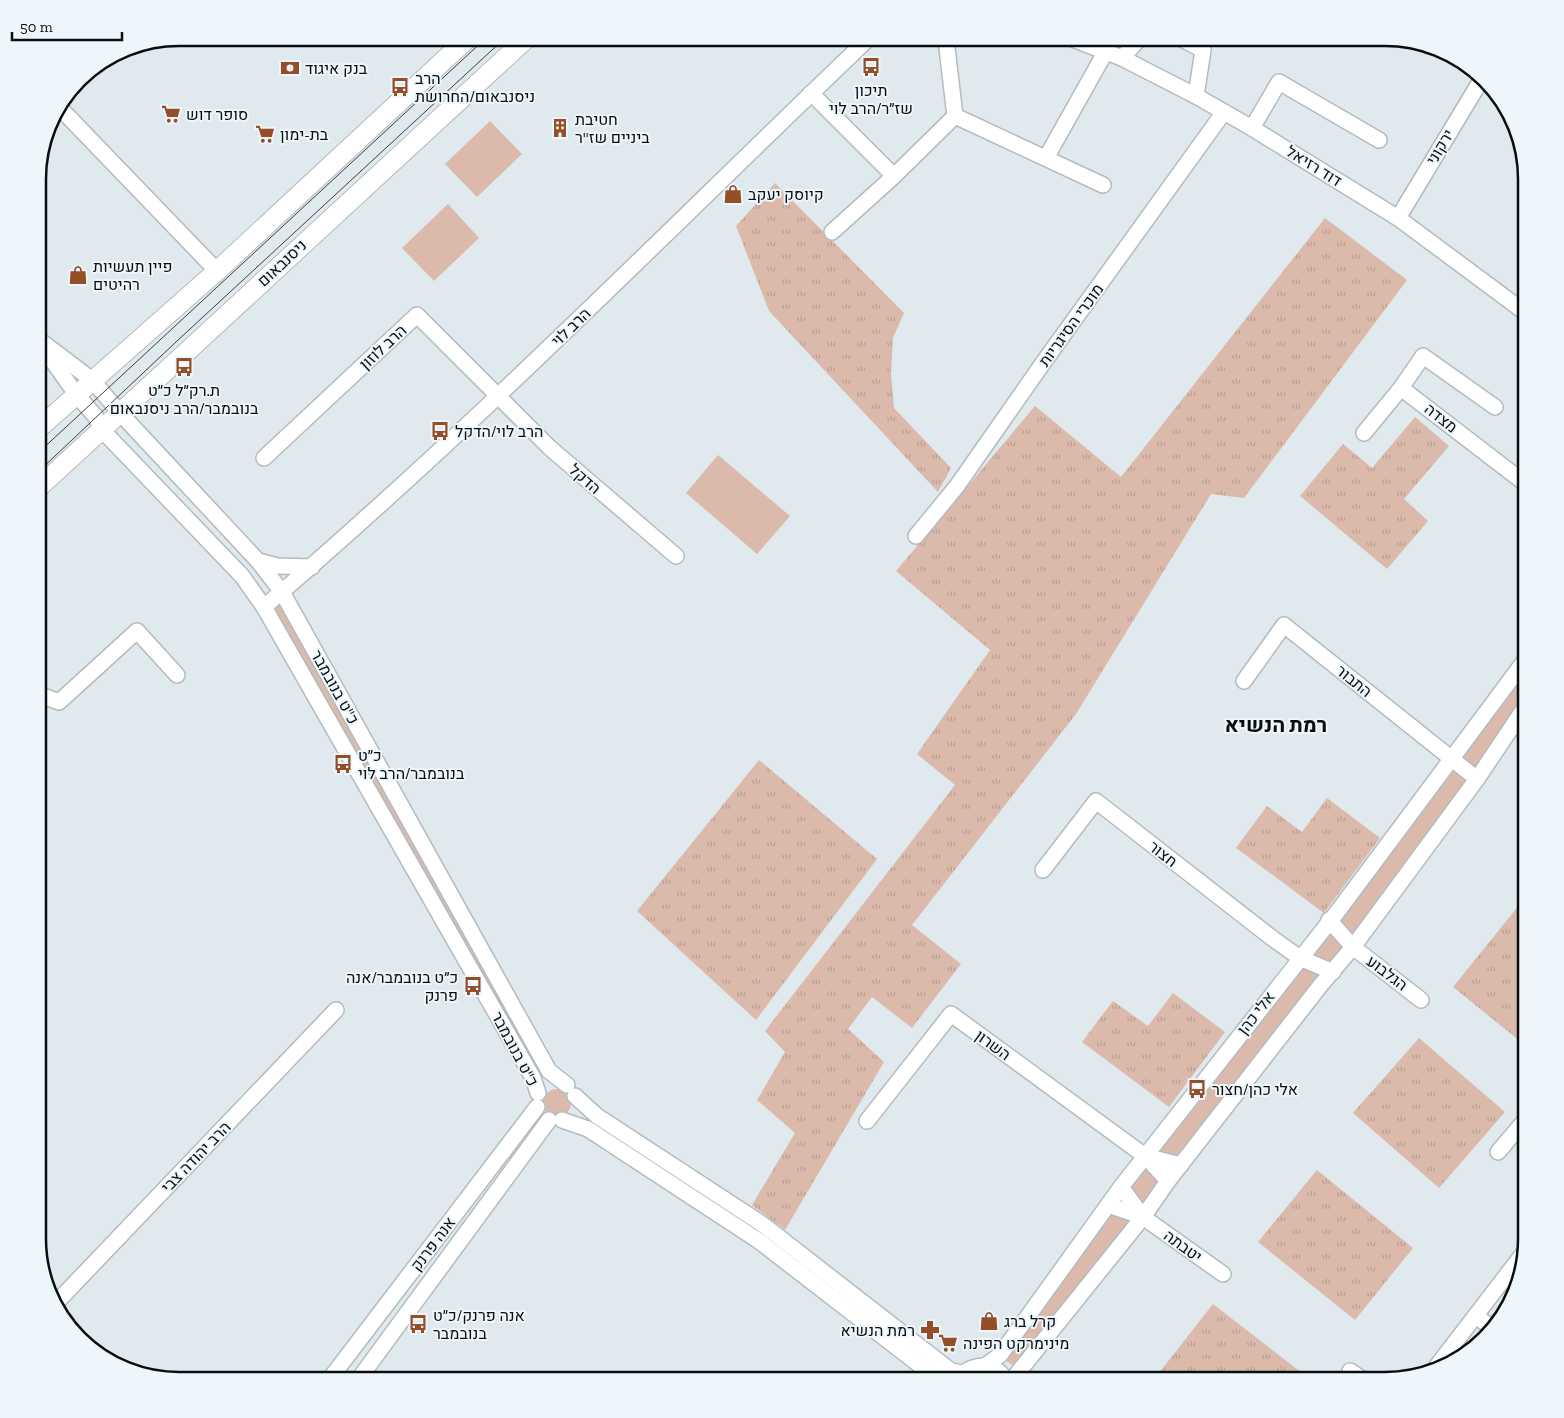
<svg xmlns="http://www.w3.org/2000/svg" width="1564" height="1418" font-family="'Zilla Slab',Heebo,serif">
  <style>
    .green { fill: #dbbaac }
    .park { fill: url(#park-tufts) }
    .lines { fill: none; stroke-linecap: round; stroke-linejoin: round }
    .minor-casing { stroke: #b3bbc0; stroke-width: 18 }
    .major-casing { stroke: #b3bbc0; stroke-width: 21 }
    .minor { stroke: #fff; stroke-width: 15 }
    .major { stroke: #fff; stroke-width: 19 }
    .tram { stroke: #3b4042; stroke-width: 1 }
    .labels { text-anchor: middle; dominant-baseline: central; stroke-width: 4; stroke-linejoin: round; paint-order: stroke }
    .poi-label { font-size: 16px; fill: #0b0e0f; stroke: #edf6fb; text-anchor: start }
    .street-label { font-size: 16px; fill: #0b0e0f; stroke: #edf6fb }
    .district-label { font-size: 21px; font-weight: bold; fill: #0b0e0f; stroke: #edf6fb }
    .rim { fill: none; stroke: #0b0e0f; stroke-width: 2.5 }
  </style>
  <defs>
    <pattern id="park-tufts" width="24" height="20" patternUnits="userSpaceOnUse" patternTransform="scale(1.25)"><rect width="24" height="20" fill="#dbbaac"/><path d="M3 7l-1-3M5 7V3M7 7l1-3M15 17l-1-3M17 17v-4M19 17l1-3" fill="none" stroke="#bb9f93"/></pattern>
  </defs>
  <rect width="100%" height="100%" fill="#e0e9ee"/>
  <!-- green -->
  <g class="green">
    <polygon points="490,121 522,154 477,197 445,164"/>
    <polygon points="448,204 479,238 434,281 402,248"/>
    <polygon points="718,455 790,516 757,554 686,493"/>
    <polygon points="282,592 549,1071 533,1078 264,607"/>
    <polygon points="1526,671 1526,706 1477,779 1019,1371 1000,1355"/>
    <circle cx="557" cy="1103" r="14"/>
  </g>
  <!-- park -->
  <g class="park">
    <polygon points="775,183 904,313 893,338 891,373 894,408 951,468 938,492 769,311 736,226"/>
    <polygon points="1325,218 1407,280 1244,498 1211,494 1076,714 912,925 961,964 912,1028 872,997 848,1029 884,1062 785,1230 752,1205 795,1133 757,1100 785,1052 765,1031 955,785 917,754 990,650 896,571 1035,406 1121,477"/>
    <polygon points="1415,417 1449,446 1404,499 1428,521 1387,569 1300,496 1343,444 1372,468"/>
    <polygon points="759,760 877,859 756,1020 637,911"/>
    <polygon points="1327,798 1380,838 1324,913 1236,848 1267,806 1302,832"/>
    <polygon points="1520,904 1526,909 1526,1046 1453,987"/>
    <polygon points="1173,993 1225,1032 1169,1107 1082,1042 1113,1001 1148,1026"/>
    <polygon points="1419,1038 1505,1112 1439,1188 1353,1113"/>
    <polygon points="1317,1170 1413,1248 1355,1320 1258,1242"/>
    <polygon points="1213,1304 1311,1380 1159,1380 1155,1378"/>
  </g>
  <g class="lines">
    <!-- minor casing -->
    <g class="minor-casing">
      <g id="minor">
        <polyline points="1070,38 1122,58 1196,96 1252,128 1398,218 1526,313"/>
        <polyline points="1180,38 1203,50 1196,96"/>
        <polyline points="947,48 955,116"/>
        <polyline points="1122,58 1140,38"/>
        <polyline points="811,93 894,176 955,116 1103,185"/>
        <polyline points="59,107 217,271"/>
        <polyline points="1252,128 1279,82 1379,140"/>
        <polyline points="1046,158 1106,51"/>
        <polyline points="1398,218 1483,77"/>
        <polyline points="832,232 894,176"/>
        <polyline points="38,339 92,380 121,414 258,561 282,592 549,1071 567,1085"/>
        <polyline points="44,349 76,394 96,417 102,430 242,576 264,607 533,1078 538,1093"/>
        <polyline points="1401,388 1423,356 1495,407"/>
        <polyline points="1364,433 1401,388 1526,484"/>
        <polyline points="264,458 417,315 550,448 676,556"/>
        <polyline points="916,536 957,486 1043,363 1224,112"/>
        <polyline points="258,561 278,566 312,567"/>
        <path d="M264,607C475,427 669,229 869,38"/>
        <polyline points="1244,681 1284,625 1477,779"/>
        <polyline points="38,694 59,702 137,631 177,675"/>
        <polyline points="1043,870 1096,801 1272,938 1300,958 1333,972"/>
        <polyline points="1329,920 1353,947 1421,1000"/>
        <polyline points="575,1096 597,1116 762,1224 951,1371 962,1373"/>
        <polyline points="562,1120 588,1129 759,1241 939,1380"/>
        <polyline points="867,1121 951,1014 1145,1156 1168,1181"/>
        <polyline points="1498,1152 1526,1119"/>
        <polyline points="1145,1156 1181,1165"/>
        <polyline points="1121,1187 1143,1217"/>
        <polyline points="1108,1205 1143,1217 1223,1274"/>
        <polyline points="55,1304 336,1010"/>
        <polyline points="1476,1316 1492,1328"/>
        <polyline points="985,1366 1000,1355 1121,1187 1338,911 1526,659"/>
        <polyline points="1350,1371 1363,1380"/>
        <polyline points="1433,1371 1526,1250"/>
        <polyline points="329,1380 537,1107"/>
        <polyline points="358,1380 549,1120"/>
        <path d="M957,1380C969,1363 994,1360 1006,1380"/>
        <polyline points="1012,1380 1143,1217 1168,1181 1320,986 1353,947 1477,779 1526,706"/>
      </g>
    </g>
    <!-- major casing -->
    <g class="major-casing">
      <g id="major">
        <polyline points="38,429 217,271 468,38"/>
        <path d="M38,488C202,339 364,187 527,38"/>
      </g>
    </g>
    <!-- minor -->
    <use href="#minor" class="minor"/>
    <!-- major -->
    <use href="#major" class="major"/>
    <!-- tram -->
    <g class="tram">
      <polyline points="38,453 486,38"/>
      <polyline points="38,472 177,341 505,38"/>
    </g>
  </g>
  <!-- icons -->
  <defs>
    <g id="bus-bare" transform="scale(1.5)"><path d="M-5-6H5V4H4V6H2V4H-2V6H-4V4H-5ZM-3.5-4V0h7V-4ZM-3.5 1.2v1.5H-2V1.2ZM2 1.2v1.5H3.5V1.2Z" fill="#954d2a" stroke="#edf6fb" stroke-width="2.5" paint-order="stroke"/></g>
    <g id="bank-bare" transform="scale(1.5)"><path d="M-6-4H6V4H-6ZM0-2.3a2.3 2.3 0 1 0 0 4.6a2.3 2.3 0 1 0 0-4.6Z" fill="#954d2a" stroke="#edf6fb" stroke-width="2.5" paint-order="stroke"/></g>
    <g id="supermarket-bare" transform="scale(1.5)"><path d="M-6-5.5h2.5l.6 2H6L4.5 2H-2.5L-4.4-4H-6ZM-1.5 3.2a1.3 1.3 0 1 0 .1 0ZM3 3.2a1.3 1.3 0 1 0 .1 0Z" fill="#954d2a" stroke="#edf6fb" stroke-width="2.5" paint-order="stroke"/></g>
    <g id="building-bare" transform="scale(1.5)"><path d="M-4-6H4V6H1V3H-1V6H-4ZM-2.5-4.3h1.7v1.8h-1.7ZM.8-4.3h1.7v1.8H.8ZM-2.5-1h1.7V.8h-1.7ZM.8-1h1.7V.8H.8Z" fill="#954d2a" stroke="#edf6fb" stroke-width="2.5" paint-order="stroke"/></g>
    <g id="shop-bare" transform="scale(1.5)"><path d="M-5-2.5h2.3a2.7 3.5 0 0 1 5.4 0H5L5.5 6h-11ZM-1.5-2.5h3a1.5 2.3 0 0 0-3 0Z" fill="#954d2a" stroke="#edf6fb" stroke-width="2.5" paint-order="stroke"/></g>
    <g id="pharmacy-bare" transform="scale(1.5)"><path d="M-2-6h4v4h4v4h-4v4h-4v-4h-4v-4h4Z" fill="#954d2a" stroke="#edf6fb" stroke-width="2.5" paint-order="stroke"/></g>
  </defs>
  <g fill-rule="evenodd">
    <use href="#bus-bare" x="871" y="67"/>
    <use href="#bank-bare" x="290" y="68"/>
    <use href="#bus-bare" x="400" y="87"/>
    <use href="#supermarket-bare" x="171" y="114"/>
    <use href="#building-bare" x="560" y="128"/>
    <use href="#supermarket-bare" x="265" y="134"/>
    <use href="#shop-bare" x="733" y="194"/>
    <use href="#shop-bare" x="78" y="275"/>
    <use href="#bus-bare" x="184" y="367"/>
    <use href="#bus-bare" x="440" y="431"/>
    <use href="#bus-bare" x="343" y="764"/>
    <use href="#bus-bare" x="473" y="986"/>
    <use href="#bus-bare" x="1197" y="1089"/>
    <use href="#shop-bare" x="989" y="1321"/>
    <use href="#bus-bare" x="418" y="1324"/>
    <use href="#pharmacy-bare" x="930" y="1330"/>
    <use href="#supermarket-bare" x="948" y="1343"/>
  </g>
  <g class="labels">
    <!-- poi labels -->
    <g class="poi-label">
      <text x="305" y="68">בנק איגוד</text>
      <text x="415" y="78">הרב<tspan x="415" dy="18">ניסנבאום/החרושת</tspan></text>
      <text x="871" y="90" text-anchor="middle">תיכון<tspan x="871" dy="18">שז״ר/הרב לוי</tspan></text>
      <text x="186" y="114">סופר דוש</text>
      <text x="575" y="119">חטיבת<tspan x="575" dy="18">ביניים שז"ר</tspan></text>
      <text x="280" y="134">בת-ימון</text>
      <text x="748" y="194">קיוסק יעקב</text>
      <text x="93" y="266">פיין תעשיות<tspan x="93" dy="18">רהיטים</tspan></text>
      <text x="184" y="390" text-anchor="middle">ת.רק״ל כ״ט<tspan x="184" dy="18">בנובמבר/הרב ניסנבאום</tspan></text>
      <text x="455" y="431">הרב לוי/הדקל</text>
      <text x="358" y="755">כ״ט<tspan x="358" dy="18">בנובמבר/הרב לוי</tspan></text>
      <text x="458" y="977" text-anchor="end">כ״ט בנובמבר/אנה<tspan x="458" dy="18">פרנק</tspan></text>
      <text x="1212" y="1089">אלי כהן/חצור</text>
      <text x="433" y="1315">אנה פרנק/כ״ט<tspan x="433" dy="18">בנובמבר</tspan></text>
      <text x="1004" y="1321">קרל ברג</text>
      <text x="915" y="1330" text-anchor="end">רמת הנשיא</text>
      <text x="963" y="1343">מינימרקט הפינה</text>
    </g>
    <!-- street labels -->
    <g class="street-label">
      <text transform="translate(1440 147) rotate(-59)">ירקוני</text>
      <text transform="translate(1314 166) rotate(32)">דוד רזיאל</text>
      <text transform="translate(282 263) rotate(-43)">ניסנבאום</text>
      <text transform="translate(1071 325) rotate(-54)">מוכרי הסיגריות</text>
      <text transform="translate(571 327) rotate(-44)">הרב לוי</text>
      <text transform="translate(383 347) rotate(-43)">הרב לוזון</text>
      <text transform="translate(1441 418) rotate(38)">מצדה</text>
      <text transform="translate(585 479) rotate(41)">הדקל</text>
      <text transform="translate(1354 681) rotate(39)">התבור</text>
      <text transform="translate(335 687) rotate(61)">כ"ט בנובמבר</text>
      <text transform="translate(1163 854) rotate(38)">חצור</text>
      <text transform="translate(1387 973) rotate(37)">הגלבוע</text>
      <text transform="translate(1256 1013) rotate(-52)">אלי כהן</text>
      <text transform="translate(993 1045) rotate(36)">השרון</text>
      <text transform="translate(515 1049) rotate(62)">כ"ט בנובמבר</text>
      <text transform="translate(196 1157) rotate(-46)">הרב יהודה צבי</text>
      <text transform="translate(433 1244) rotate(-53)">אנה פרנק</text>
      <text transform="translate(1183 1246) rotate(36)">יטבתה</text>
    </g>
    <!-- district labels -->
    <g class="district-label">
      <text x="1276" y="724">רמת הנשיא</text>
    </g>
  </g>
  <!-- crop -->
  <path d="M0 0H1564V1418H0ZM179 46H1385A133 133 0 0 1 1518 179V1239A133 133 0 0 1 1385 1372H179A133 133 0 0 1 46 1239V179A133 133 0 0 1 179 46Z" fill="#edf6fb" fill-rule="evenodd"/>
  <path class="rim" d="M179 46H1385A133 133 0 0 1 1518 179V1239A133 133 0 0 1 1385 1372H179A133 133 0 0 1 46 1239V179A133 133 0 0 1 179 46Z"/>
  <!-- scale -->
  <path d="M12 32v8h110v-8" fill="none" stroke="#0b0e0f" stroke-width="2.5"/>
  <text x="20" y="32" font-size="15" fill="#0b0e0f" stroke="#edf6fb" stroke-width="4" paint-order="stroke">50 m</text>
</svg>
